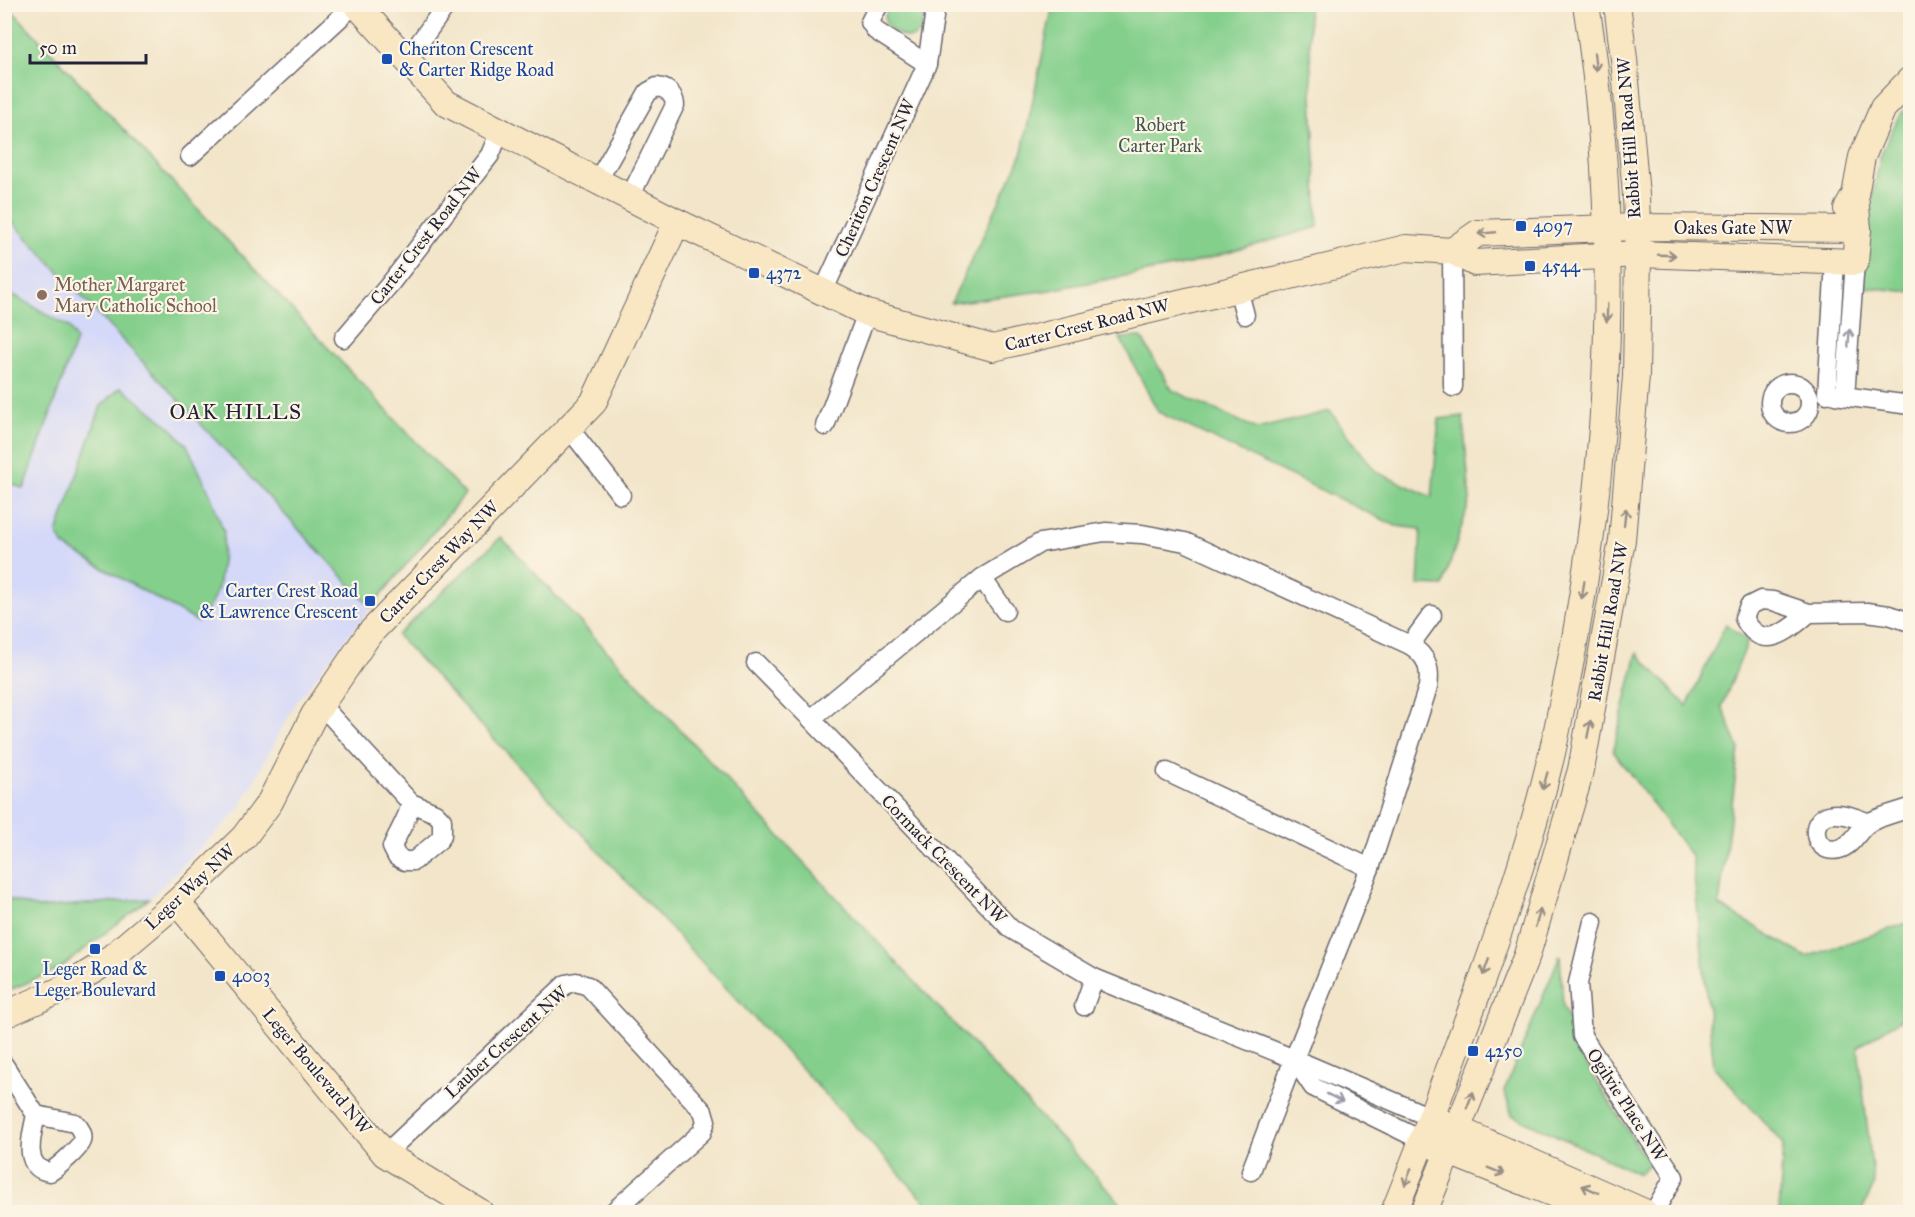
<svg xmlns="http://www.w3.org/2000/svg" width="1915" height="1217" font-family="'IM FELL Great Primer',serif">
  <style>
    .built { fill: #d4d8f9 }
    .green { fill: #84cf8c; stroke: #537864; stroke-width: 1.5 }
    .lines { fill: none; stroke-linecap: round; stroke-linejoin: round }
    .street-casing { stroke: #6b666d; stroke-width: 21 }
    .secondary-casing { stroke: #6b666d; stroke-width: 28 }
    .street { stroke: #fff; stroke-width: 18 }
    .secondary { stroke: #f9e7c3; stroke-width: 26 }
    .oneway { stroke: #988e86 }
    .oneway2 { stroke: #9c9ca7 }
    .transit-dot { fill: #1a4fb4; stroke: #fcf5e5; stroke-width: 2 }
    .education-dot { fill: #8d6e63; stroke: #fcf5e5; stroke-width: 2 }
    .labels { text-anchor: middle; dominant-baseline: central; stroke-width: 4.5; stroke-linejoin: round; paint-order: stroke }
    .transit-label { font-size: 18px; fill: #164399; stroke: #fcf5e5; text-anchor: start }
    .park-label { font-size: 18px; fill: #3f5653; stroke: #fcf5e5 }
    .street-label { font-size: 18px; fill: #22223b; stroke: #fcf5e5 }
    .education-label { font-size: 18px; fill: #785e54; stroke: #fcf5e5; text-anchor: start }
    .quarter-label { font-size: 21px; letter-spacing: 1.5px; fill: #22223b; stroke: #fcf5e5 }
  </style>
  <rect width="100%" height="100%" fill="#fcf5e5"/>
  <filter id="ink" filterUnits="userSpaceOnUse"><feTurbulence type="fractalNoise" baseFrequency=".0167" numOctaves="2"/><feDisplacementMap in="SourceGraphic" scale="12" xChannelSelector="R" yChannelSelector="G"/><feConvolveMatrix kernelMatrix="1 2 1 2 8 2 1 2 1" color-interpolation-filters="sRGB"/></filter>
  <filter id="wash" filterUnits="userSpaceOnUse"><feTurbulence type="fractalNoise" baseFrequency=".008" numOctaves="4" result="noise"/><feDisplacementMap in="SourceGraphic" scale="24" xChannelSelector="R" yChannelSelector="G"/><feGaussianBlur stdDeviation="1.35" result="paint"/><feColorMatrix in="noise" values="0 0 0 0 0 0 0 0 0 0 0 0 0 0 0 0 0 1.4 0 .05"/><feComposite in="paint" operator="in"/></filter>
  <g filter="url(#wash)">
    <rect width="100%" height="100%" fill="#f2e5c9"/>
    <!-- built -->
    <polygon class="built" points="4,214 371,607 296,703 238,811 149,899 38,908 5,898"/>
    <!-- green -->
    <g class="green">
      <polygon points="7,5 465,494 371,607 5,214 4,5"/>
      <path d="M892,5H925L921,32C918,34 916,36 913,37C904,40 883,28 885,17C885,13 889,8 892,5Z"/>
      <polygon points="1053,5 1308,5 1318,227 1189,264 1050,290 951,303 1021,156"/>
      <polygon points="1910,104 1910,292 1864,287 1869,213 1881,154 1898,118"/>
      <polygon points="5,290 69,327 76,340 24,489 5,481"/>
      <polygon points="1141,337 1172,390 1257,429 1330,411 1376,472 1432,497 1439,419 1463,416 1470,500 1443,586 1418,585 1421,529 1396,526 1158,412 1120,338"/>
      <polygon points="121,387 170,427 187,445 210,494 224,532 222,561 218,588 211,604 198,622 64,546 57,533 101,406"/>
      <polygon points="501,537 1129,1212 935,1212 397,635"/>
      <polygon points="1726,624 1748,641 1722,706 1739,749 1719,905 1806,957 1910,922 1910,1013 1858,1047 1874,1185 1861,1212 1779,1212 1783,1143 1714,1067 1692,857 1613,751 1637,653 1687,706"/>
      <polygon points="4,898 38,908 149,899 59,969 5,992"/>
      <polygon points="1560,955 1563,1006 1589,1069 1639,1149 1650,1163 1639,1174 1512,1115 1504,1091"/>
    </g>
  </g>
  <g filter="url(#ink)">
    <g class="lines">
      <!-- street casing -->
      <g class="street-casing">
        <g id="street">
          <polyline points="879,4 870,22 876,31 927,64"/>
          <polyline points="407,60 447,4"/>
          <polyline points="190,156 355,4"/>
          <path d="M598,180L648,92L657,87C667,88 674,94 675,105L630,197"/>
          <polyline points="1452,251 1453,387"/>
          <polyline points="1238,289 1245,315"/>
          <polyline points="823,292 927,64 936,4"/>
          <polyline points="344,338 390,284 490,155 500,131"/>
          <circle cx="1790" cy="403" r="20"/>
          <polyline points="1827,394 1835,261"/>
          <polyline points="1835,395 1910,405"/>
          <polyline points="1845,396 1855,262"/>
          <polyline points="825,426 867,313"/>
          <polyline points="569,428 621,495"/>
          <path d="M1105,532L1142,534L1185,542L1410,645C1427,656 1431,668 1428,687L1370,868L1294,1059L1094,978L1011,929L811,719L982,578L1040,543Z"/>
          <polyline points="982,578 1005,611"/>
          <path d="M1809,613C1788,631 1762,654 1744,618L1749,606L1761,600L1773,601L1809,613L1867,612L1889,615L1910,622"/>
          <polyline points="1410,645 1432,615"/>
          <polyline points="756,663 811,719"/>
          <path d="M321,705L411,803L435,813L442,820V835L439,840L414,861H405L397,857L392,847C398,832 408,819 411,803"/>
          <polyline points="1167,772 1370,868"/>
          <path d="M1869,823C1859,819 1848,814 1837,814C1805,813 1812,856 1839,849C1854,845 1858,829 1870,822C1882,816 1898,812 1910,808"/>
          <polyline points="1593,922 1578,983 1582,1036 1674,1177 1654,1212"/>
          <polyline points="1084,1006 1094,978"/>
          <polyline points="1294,1059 1313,1087 1423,1141"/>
          <polyline points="1294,1059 1432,1118"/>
          <path d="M4,1065L36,1115C32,1134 21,1168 50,1172C57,1168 79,1149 82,1141C84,1134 80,1128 75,1123L36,1115"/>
          <polyline points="385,1154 566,984 576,982 588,986 703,1111 706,1121 702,1132 613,1212"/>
          <polyline points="1251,1171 1294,1059"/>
        </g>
      </g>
      <!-- secondary casing -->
      <g class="secondary-casing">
        <g id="secondary">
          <polyline points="356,4 446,103 677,222 867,313 993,348 1406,248 1452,251 1475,263 1638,254 1855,262 1858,229 1855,195"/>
          <polyline points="1847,209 1855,195 1862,157 1883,108 1910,80"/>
          <polyline points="1452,251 1478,233 1636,227 1858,229"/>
          <polyline points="177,902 385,1154 480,1212"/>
          <polyline points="4,1015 63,989 105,963 177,902 244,837 270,802 314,715 369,634 593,403 677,222"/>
          <polyline points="1441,1122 1644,1212"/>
          <polyline points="1434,1146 1599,1212"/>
          <path d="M1394,1212C1423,1141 1449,1069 1476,997C1503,920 1530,844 1549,765C1556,739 1560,712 1566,686C1611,462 1622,231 1586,4"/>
          <polyline points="1424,1212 1527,955 1581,770 1622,540 1636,376 1638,254 1636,195 1624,59 1617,4"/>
        </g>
      </g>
      <!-- street -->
      <use href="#street" class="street"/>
      <!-- secondary -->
      <use href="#secondary" class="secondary"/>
    </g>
    <!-- one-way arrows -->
    <defs><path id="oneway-shaft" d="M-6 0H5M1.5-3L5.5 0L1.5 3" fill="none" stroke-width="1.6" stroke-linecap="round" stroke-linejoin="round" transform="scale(1.5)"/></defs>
    <g class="oneway">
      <use href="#oneway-shaft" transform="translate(1595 62) rotate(84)"/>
      <use href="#oneway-shaft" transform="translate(1487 233) rotate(175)"/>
      <use href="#oneway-shaft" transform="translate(1667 255) rotate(2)"/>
      <use href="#oneway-shaft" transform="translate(1607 313) rotate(92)"/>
      <use href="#oneway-shaft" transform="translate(1625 517) rotate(-84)"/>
      <use href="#oneway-shaft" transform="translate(1583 590) rotate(99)"/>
      <use href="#oneway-shaft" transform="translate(1589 729) rotate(-79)"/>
      <use href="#oneway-shaft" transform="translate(1545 781) rotate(106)"/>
      <use href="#oneway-shaft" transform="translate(1538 918) rotate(-74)"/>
      <use href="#oneway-shaft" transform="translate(1486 967) rotate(110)"/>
      <use href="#oneway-shaft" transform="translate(1470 1100) rotate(-68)"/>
      <use href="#oneway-shaft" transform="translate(1496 1171) rotate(22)"/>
      <use href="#oneway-shaft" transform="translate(1408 1177) rotate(112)"/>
      <use href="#oneway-shaft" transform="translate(1590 1189) rotate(-156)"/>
    </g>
    <g class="oneway2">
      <use href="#oneway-shaft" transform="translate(1849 338) rotate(-85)"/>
      <use href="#oneway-shaft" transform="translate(1335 1098) rotate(27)"/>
    </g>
  </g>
  <!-- markers -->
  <g class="transit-dot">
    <rect x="381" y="53" width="12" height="12" rx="3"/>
    <rect x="1515" y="220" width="12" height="12" rx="3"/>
    <rect x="1524" y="260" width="12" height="12" rx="3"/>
    <rect x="748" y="267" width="12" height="12" rx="3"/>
    <rect x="364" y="595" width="12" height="12" rx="3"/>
    <rect x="89" y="943" width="12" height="12" rx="3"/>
    <rect x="214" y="970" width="12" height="12" rx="3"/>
    <rect x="1467" y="1045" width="12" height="12" rx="3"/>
  </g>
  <circle class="education-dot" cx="42" cy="295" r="6"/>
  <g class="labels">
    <!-- transit labels -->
    <g class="transit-label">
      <text x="399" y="49">Cheriton Crescent<tspan x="399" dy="21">&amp; Carter Ridge Road</tspan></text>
      <text x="1533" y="226">4097</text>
      <text x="1542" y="266">4544</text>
      <text x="766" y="273">4372</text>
      <text x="358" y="591" text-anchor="end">Carter Crest Road<tspan x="358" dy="21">&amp; Lawrence Crescent</tspan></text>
      <text x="95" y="969" text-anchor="middle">Leger Road &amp;<tspan x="95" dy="21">Leger Boulevard</tspan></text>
      <text x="232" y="976">4003</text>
      <text x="1485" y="1051">4250</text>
    </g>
    <!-- park labels -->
    <g class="park-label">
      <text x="1160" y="125">Robert<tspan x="1160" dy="21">Carter Park</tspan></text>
    </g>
    <!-- street labels -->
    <g class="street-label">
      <text transform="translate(1629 138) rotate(-94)">Rabbit Hill Road NW</text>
      <text transform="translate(875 178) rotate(-66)">Cheriton Crescent NW</text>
      <text x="1733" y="228">Oakes Gate NW</text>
      <text transform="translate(426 236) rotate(-52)">Carter Crest Road NW</text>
      <text transform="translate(1087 325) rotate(-14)">Carter Crest Road NW</text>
      <text transform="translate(439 562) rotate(-46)">Carter Crest Way NW</text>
      <text transform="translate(1608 622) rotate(-80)">Rabbit Hill Road NW</text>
      <text transform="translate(944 859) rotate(46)">Cormack Crescent NW</text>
      <text transform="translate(190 887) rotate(-43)">Leger Way NW</text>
      <text transform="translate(506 1042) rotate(-42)">Lauber Crescent NW</text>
      <text transform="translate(317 1071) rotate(50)">Leger Boulevard NW</text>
      <text transform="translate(1627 1105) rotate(57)">Ogilvie Place NW</text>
    </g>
    <!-- education labels -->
    <g class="education-label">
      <text x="54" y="285">Mother Margaret<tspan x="54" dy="21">Mary Catholic School</tspan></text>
    </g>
    <!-- quarter labels -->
    <g class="quarter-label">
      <text x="236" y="412">OAK HILLS</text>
    </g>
  </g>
  <!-- margin -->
  <rect width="1915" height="1217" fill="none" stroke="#fcf5e5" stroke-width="24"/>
  <!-- scale -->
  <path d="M30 54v9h116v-9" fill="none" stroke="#22223b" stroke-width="3"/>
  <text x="39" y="54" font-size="18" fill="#22223b" stroke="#fcf5e5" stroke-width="4.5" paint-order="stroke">50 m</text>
</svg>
